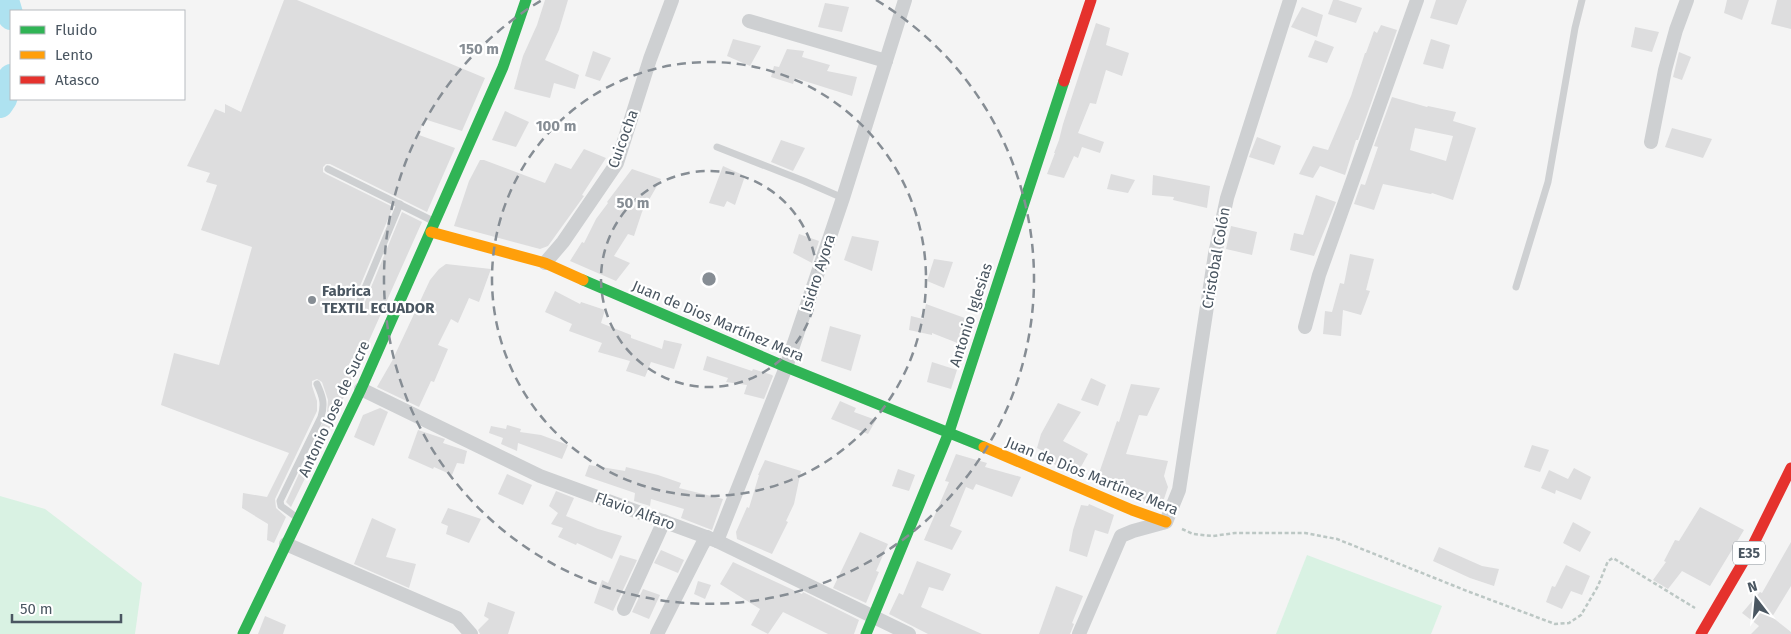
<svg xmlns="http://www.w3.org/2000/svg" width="1791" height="634" font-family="'Fira Sans',sans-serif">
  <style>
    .green { fill: #d9f2e3 }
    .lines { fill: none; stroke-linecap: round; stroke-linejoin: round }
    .river { stroke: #aee2f0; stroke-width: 26 }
    .building { fill: #ddddde; fill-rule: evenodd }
    .path { stroke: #bcc7c4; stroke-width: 2.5; stroke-dasharray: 4 2.5; stroke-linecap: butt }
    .lane { stroke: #ced0d2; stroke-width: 7 }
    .street { stroke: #ced0d2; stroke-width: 14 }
    .fast { stroke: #30b455; stroke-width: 11 }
    .slow { stroke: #ff9f0a; stroke-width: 11 }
    .jam { stroke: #e5322d; stroke-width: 11 }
    .ring { fill: none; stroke: #868d94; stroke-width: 2.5; stroke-dasharray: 9 6 }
    .poi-dot { fill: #868d94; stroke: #fff; stroke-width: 2 }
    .labels { text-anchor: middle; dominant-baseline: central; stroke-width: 4.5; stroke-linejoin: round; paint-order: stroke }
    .shield { fill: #fff; stroke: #808990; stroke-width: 1 }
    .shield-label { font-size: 14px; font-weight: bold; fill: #4a5661 }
    .street-label { font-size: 15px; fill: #4a5661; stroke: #fff }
    .poi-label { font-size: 15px; font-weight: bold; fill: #4a5661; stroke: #fff; text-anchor: start }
    .centre { fill: #868d94; stroke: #fff; stroke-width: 2.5 }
    .ring-label { font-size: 15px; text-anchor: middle; font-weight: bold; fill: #868d94; stroke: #fff; stroke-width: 4.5; stroke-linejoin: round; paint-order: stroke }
  </style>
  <rect width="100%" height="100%" fill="#f4f4f4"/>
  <!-- green -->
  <g class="green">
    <polygon points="0,496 45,509 142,583 135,634 0,634"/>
    <polygon points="1307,555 1442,606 1431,634 1276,634"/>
  </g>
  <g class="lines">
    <!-- river -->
    <g class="river">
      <polyline points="6,0 11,17"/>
      <polyline points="0,105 4,99 11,77"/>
    </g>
  </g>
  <!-- building -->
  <g class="building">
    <polygon points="284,0 297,0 485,78 462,131 424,119 419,135 455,148 427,212 330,164 326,164 323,167 323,172 326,174 393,207 355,298 355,301 358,305 361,305 365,302 402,212 422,222 334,419 291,507 286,502 327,413 328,400 322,382 317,379 312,381 312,386 317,401 317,411 275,499 276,508 286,517 274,543 267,540 268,524 242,508 243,493 267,497 289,453 161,405 174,353 219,365 252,247 201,230 217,185 206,182 210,173 187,166 215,109 225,113 225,104 241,112"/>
    <polygon points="545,0 568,0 559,30 545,60 579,75 575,89 554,83 550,98 514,89 523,56 537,25"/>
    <polygon points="1333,0 1338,0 1362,8 1356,23 1328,14"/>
    <polygon points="1436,0 1467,0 1457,25 1430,18"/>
    <polygon points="1727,0 1749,0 1742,20 1724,13"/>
    <polygon points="1777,0 1791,0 1791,29 1771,24"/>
    <polygon points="825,3 849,7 842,32 818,27"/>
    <polygon points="1302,7 1323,15 1317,37 1291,27"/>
    <polygon points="1096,23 1110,28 1106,45 1129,53 1122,76 1106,70 1096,104 1090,103 1078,133 1104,142 1100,153 1082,147 1078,158 1074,156 1064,178 1047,174 1055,153 1054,153 1059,140 1063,124"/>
    <polygon points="1381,25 1397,30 1358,140 1356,140 1345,175 1320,166 1313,178 1299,174 1313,146 1328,150 1351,96 1365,53 1366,53 1374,31 1377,33"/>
    <polygon points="1635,27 1659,32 1652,52 1631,47"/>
    <polygon points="733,39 761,46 750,66 727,56"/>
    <polygon points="1431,39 1450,45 1443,69 1423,64"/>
    <polygon points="1315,40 1334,47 1327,63 1308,57"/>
    <polygon points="787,49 804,51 802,57 830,65 827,71 857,77 852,96 795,78 793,84 771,77 774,66 779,67"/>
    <polygon points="593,51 611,58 600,81 585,76"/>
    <polygon points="1679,52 1691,57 1682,80 1673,77"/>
    <path d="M1392,97L1427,107L1428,106L1456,112L1453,121L1476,128L1453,200L1432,193L1431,194L1383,184L1374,210L1354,204L1361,184L1365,185L1378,147L1374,146ZM1415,128L1453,136L1446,161L1410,150Z"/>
    <polygon points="505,111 529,122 516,147 492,140"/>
    <polygon points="1672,128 1712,139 1703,158 1665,147"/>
    <polygon points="1257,137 1281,146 1274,165 1249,157"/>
    <polygon points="781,140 805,148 793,171 771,162"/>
    <polygon points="584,149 606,158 582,195 584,196 548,246 540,249 454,226 469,181 480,160 484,160 545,183 555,163 571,169"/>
    <polygon points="723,166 745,176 735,205 727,201 724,207 709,203"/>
    <polygon points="632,169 661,179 642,212 634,236 628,234 614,256 630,263 616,281 570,261 582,242 584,243 596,219 608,203 607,202"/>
    <polygon points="1111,174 1135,180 1128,193 1107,189"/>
    <polygon points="1153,175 1210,186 1207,208 1173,200 1174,197 1152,195"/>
    <polygon points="1316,195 1336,202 1314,256 1290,250 1294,233 1303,235"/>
    <polygon points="1231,226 1257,232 1252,255 1226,249"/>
    <polygon points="799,234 819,241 812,263 793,253"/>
    <polygon points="852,236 879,241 872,271 844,260"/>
    <polygon points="1350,254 1374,259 1366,290 1370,291 1361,315 1343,310 1341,336 1323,334 1325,311 1332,312 1340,283 1344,284"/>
    <polygon points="934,259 953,262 944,288 927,281"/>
    <polygon points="446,264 491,269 479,302 469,298 458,323 451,319 438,345 448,349 434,382 431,381 419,407 377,387 392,361 430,280 439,269"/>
    <polygon points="555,291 580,304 581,302 605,310 601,323 631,335 631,338 662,349 664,340 682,344 674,369 651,362 645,377 626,371 630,361 598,352 602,343 569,331 572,324 545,312"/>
    <polygon points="926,304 973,321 965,346 932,333 932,335 909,330 911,316 923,319"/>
    <polygon points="830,326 861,335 851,371 821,361"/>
    <polygon points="707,356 752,371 753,369 772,375 773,376 764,399 744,394 747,385 726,382 728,378 703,370"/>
    <polygon points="932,362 957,370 951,389 927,382"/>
    <polygon points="1091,378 1106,385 1098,406 1081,400"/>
    <polygon points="1131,384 1160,388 1147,416 1139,415 1126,454 1168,461 1164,476 1168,487 1161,508 1134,498 1137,489 1111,482 1109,487 1096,482 1117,421 1119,422"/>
    <polygon points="840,401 856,408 854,412 876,420 868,434 831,419"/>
    <polygon points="1058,403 1081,412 1063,441 1088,454 1077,474 1042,459 1045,452 1037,448 1041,434"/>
    <polygon points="380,408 388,412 374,446 354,437 363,415"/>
    <polygon points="507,425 521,429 520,432 541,435 568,445 562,459 518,443 517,451 501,444 503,438 489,433 491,426 506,429"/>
    <polygon points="418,430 445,439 443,443 467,451 464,464 457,463 452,475 434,467 433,469 408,458"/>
    <polygon points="1532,445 1549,450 1540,472 1524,467"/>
    <polygon points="956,454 987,463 985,467 1021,477 1012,497 976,484 973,490 966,487 950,526 962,531 952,550 924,540 949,482 945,481"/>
    <polygon points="765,460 801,471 794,504 786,521 788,522 772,554 737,539 736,532 747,507 749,508 759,475 758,475"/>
    <polygon points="589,465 625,471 626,467 658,475 681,483 679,488 723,499 712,530 681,518 684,509 651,499 650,506 634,501 635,493 585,476"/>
    <polygon points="1574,468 1591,477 1581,500 1556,490 1555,494 1541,488 1549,470 1568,479"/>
    <polygon points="898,469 915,475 909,491 892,486"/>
    <polygon points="507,474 532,485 523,505 498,494"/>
    <polygon points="556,491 574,498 566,516 598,529 622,536 612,559 577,543 576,545 558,537 563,528 551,524 558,513 549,506"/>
    <polygon points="1089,504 1114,515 1108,534 1095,530 1087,557 1069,551 1073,530 1081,505 1088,506"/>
    <polygon points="1700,507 1744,530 1710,586 1682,571 1668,589 1653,580 1666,562 1664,561 1675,540 1679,541"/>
    <polygon points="448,508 481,519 469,543 446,534 448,526 441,523"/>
    <polygon points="372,518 396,529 386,557 416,564 409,588 354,564"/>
    <polygon points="1573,522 1591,532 1580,552 1563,543"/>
    <polygon points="860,532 888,544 876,571 879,572 866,603 833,588"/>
    <polygon points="1791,542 1791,586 1772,617 1791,632 1791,634 1751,634 1759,626 1742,613 1760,592 1762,593"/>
    <polygon points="1439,547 1482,566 1499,569 1494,586 1470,578 1433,561"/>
    <polygon points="661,550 684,560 678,573 654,563"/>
    <polygon points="620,555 637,560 613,611 594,603 602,580 608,583"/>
    <polygon points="917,561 951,574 943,591 929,587 921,607 982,634 928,634 889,614 899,593 903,595"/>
    <polygon points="733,562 802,594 803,592 859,620 854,634 828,634 783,612 768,634 751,625 760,609 720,584"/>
    <polygon points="1566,565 1590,576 1582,595 1571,591 1562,609 1546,602 1552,586 1555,587"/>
    <polygon points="698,581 711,585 705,599 694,594"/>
    <polygon points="1056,586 1083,596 1072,623 1074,624 1070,634 1039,634"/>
    <polygon points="643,589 660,595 649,619 632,612"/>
    <polygon points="488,602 515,612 508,634 480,634 478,630 489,619 484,616"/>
    <polygon points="265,616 286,625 283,634 258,634"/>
  </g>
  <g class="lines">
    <!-- path -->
    <polyline class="path" points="1182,529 1193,534 1213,536 1235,533 1305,533 1337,539 1467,591 1555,624 1569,623 1581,615 1598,586 1608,561 1613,558 1695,608"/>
    <!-- lane -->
    <g class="lane">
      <polyline points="717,147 804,181 843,198"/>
      <polyline points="328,169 433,221"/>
      <polyline points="1516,287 1548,182 1575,28 1582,0"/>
      <polyline points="360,300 400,204"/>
      <path d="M296,517L281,506L280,501L321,417C325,404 323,397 317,384"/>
    </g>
    <!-- street -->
    <g class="street">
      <polyline points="749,21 886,61"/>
      <polyline points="1651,142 1665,70 1676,30 1687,0"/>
      <polyline points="545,263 563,242 617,163 650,59 672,0"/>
      <polyline points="1305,327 1319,275 1417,0"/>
      <polyline points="361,389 540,476 717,541 909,634"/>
      <polyline points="717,541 786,367 843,198 905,0"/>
      <polyline points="286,544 457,618 471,634"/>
      <polyline points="624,609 664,521"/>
      <polyline points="657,634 702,545 707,537"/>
      <polyline points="1079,634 1121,536 1133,531 1166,522 1179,490 1215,254 1227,198 1290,0"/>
    </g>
    <!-- fast -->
    <g class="fast">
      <polyline points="583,280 786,367 984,447"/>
      <polyline points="243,634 361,389 503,67 526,0"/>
      <polyline points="866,634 949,432 1064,81"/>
    </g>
    <!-- slow -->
    <g class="slow">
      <polyline points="431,232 545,263 583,280"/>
      <polyline points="984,447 1132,510 1166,522"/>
    </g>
    <!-- jam -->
    <g class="jam">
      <polyline points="1064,81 1091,0"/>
      <polyline points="1701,634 1752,547 1791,468"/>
    </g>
  </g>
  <!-- distance rings -->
  <g class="ring">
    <circle cx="709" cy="279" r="108"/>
    <circle cx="709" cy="279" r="217"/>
    <path d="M876 0A325 325 0 1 1 542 0"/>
  </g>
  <!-- markers -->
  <circle class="poi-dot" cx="312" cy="300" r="5"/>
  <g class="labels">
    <!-- shield labels -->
    <rect class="shield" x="1733" y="541.5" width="32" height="23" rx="4"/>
    <g class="shield-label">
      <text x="1749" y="553">E35</text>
    </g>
    <!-- street labels -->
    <g class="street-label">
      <text transform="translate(623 139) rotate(-70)">Cuicocha</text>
      <text transform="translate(1216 258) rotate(-80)">Cristobal Colón</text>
      <text transform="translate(818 273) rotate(-72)">Isidro Ayora</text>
      <text transform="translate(971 315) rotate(-72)">Antonio Iglesias</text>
      <text transform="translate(718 321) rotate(23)">Juan de Dios Martínez Mera</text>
      <text transform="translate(334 409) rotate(-65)">Antonio Jose de Sucre</text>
      <text transform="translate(1092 476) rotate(22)">Juan de Dios Martínez Mera</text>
      <text transform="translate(635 511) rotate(20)">Flavio Alfaro</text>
    </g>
    <!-- poi labels -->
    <g class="poi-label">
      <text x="322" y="291">Fabrica<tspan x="322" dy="17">TEXTIL ECUADOR</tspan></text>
    </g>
  </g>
  <circle cx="709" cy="279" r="8" class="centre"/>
  <g class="ring-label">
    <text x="479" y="54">150 m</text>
    <text x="556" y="131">100 m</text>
    <text x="633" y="208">50 m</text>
  </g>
  <!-- legend -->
  <rect x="10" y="10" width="175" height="90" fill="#ffffff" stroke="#b7bbc0"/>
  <rect x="20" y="26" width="25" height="8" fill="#30b455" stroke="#b7bbc0"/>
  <text x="55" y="35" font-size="15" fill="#4a5661">Fluido</text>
  <rect x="20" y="51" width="25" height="8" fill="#ff9f0a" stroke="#b7bbc0"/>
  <text x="55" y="60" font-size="15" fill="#4a5661">Lento</text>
  <rect x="20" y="76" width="25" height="8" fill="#e5322d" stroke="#b7bbc0"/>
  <text x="55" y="85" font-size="15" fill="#4a5661">Atasco</text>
  <!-- north arrow -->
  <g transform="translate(1756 599) rotate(344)" stroke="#ffffff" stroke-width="4" paint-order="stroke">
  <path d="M0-4L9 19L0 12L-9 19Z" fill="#4a5661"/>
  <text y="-8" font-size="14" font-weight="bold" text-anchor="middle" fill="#4a5661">N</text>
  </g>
  <!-- scale -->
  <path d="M12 614v8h109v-8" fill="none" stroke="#4a5661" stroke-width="2.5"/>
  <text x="20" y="614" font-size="15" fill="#4a5661" stroke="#ffffff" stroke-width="4" paint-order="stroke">50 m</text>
</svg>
